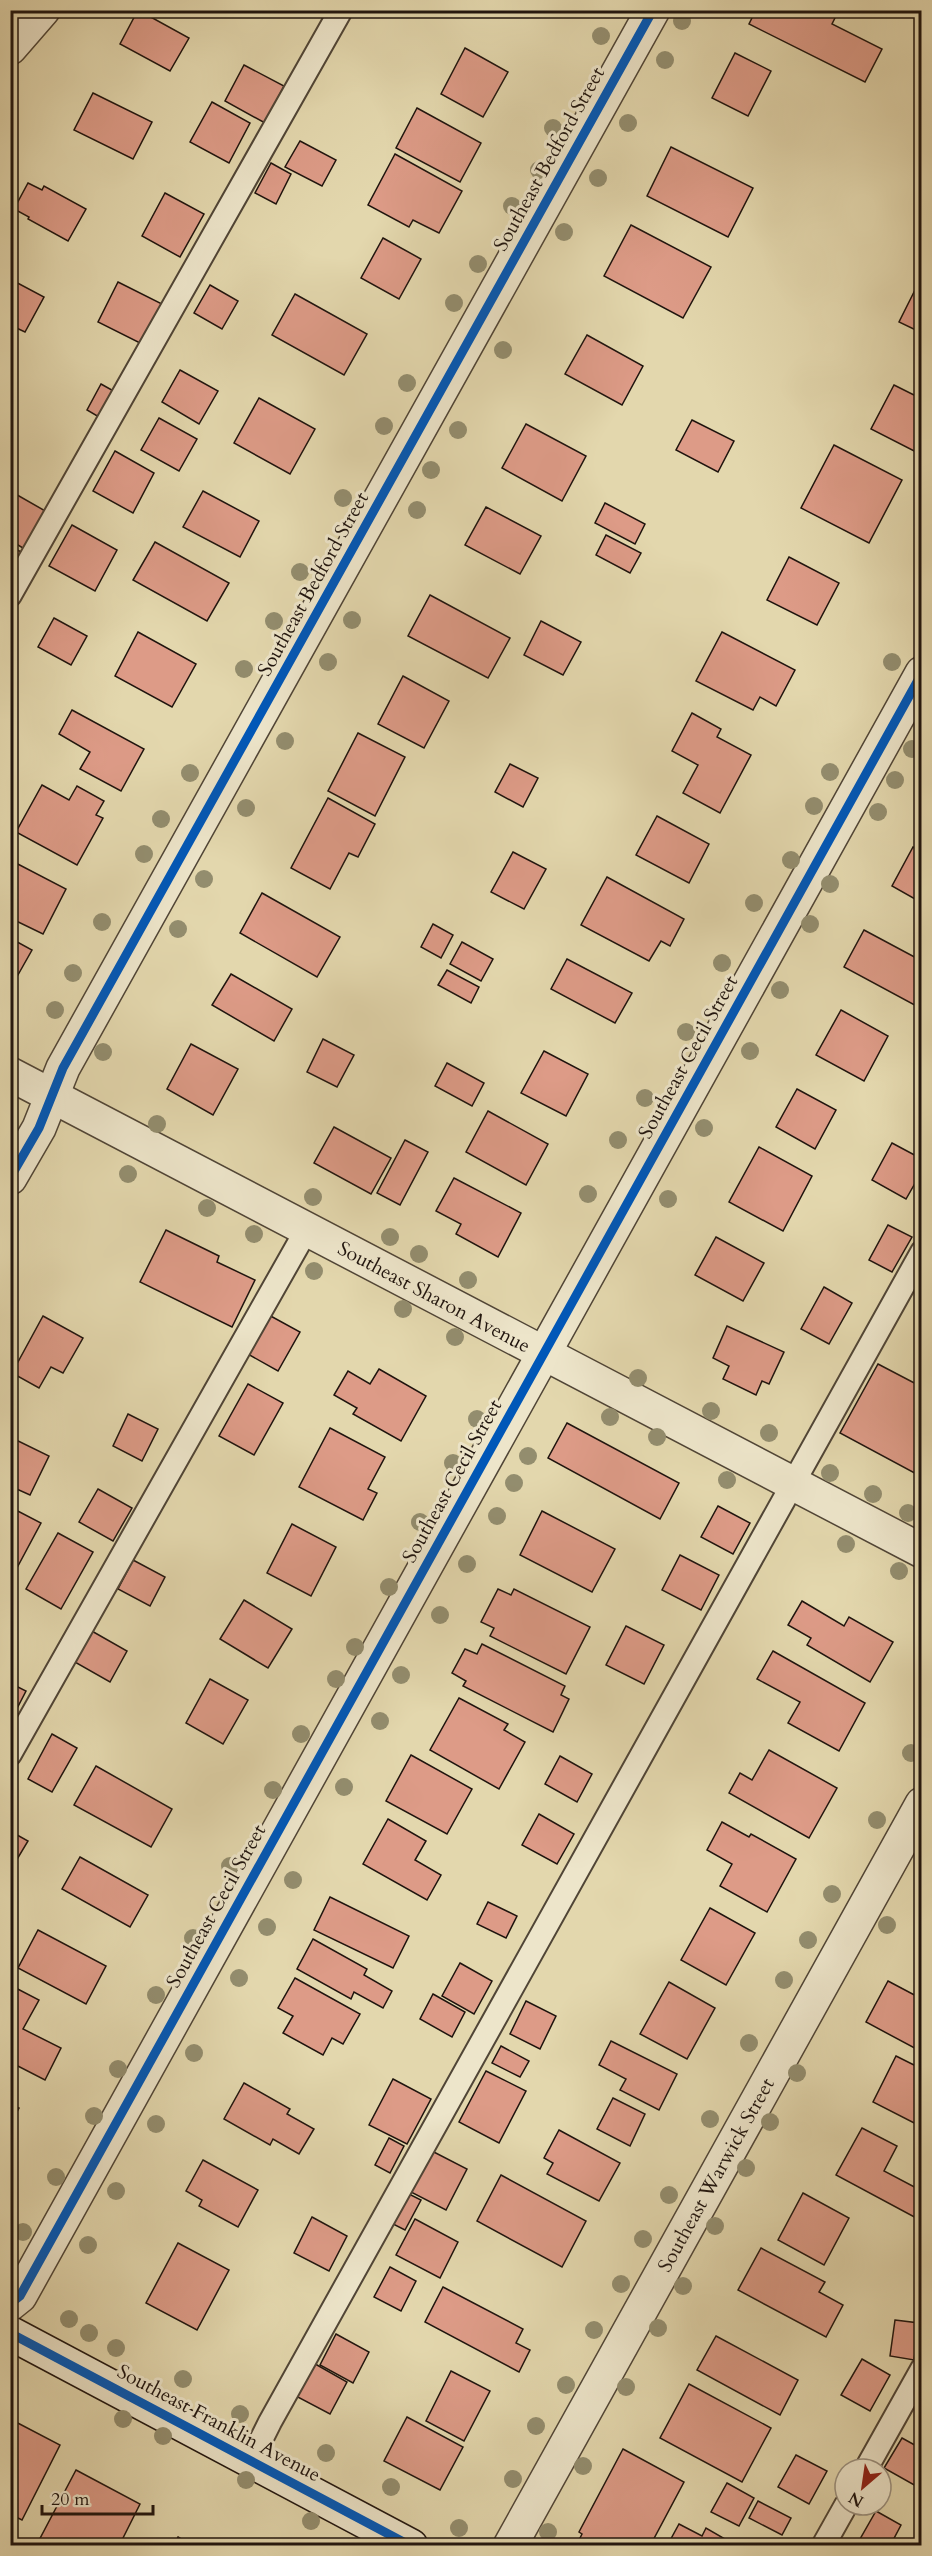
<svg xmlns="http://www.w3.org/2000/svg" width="932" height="2556" font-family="Cardo,serif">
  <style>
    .building { fill: #dd9b87; stroke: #1f140e; stroke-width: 1.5 }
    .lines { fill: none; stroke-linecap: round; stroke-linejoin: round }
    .lane-casing { stroke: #504536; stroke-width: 26 }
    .street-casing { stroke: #504536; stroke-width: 36 }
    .secondary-casing { stroke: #1f140e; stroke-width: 36 }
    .lane { stroke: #ede5ca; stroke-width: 22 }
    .street { stroke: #ede5ca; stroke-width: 33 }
    .secondary { stroke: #ede5ca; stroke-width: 33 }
    .cycleway-casing { stroke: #ede5ca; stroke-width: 13 }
    .cycleway { stroke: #0057b8; stroke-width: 9 }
    .tree { fill: #938d6e }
    .labels { text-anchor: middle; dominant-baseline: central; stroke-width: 6; stroke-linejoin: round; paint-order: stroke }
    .street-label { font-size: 20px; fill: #1f140e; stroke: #ede5ca }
  </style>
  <rect width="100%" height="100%" fill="#e3d7ad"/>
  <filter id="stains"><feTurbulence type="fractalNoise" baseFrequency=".00333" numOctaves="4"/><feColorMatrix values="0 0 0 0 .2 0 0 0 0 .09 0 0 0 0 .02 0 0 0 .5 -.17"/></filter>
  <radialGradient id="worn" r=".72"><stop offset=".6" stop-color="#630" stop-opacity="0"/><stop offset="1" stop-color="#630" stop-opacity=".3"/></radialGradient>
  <!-- building -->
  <g class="building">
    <polygon points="138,10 189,38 170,71 120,44"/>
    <polygon points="756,10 839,10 832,24 882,49 865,82 749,24"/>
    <polygon points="465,48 508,72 483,117 441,94"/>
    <polygon points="735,53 771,71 748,116 712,98"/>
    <polygon points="244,65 284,86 265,123 225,101"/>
    <polygon points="93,93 152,122 133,159 74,130"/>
    <polygon points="212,102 250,123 229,163 190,142"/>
    <polygon points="417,108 481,143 460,182 396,148"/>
    <polygon points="300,141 336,160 322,186 285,167"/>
    <polygon points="671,147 753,188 728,237 647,196"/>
    <polygon points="395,154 462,191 439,233 413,220 409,227 368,205"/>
    <polygon points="271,163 291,174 276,204 255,193"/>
    <polygon points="28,183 42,190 44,186 86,209 68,241 28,219 29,217 14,209"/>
    <polygon points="165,193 204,214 180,257 142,236"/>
    <polygon points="631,225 711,267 683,318 604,276"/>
    <polygon points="383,238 421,259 399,299 361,278"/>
    <polygon points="922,276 922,333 899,322"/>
    <polygon points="10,279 44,297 25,332 10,325"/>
    <polygon points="118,282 164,305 144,345 98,322"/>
    <polygon points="210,285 238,301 222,329 194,313"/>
    <polygon points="295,294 367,334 344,375 272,335"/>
    <polygon points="587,335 643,366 622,405 565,374"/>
    <polygon points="180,370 218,391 199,424 162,402"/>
    <polygon points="101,384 119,394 104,420 87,410"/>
    <polygon points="894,385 922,399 922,455 871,429"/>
    <polygon points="259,398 315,429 290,474 234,443"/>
    <polygon points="159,418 197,439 179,471 141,450"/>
    <polygon points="692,420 734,441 718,472 676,450"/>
    <polygon points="526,424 586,456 562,501 502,468"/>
    <polygon points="834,445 902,480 869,543 801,508"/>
    <polygon points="115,451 154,473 133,513 93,491"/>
    <polygon points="203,491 259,521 240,557 183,527"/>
    <polygon points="12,492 47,512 26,550 10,540"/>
    <polygon points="605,503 645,524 635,544 595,523"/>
    <polygon points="486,507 541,536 520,574 465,545"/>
    <polygon points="72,525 117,550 95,591 49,566"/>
    <polygon points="606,535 641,553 630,573 596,555"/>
    <polygon points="155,542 229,583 207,621 133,580"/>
    <polygon points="10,546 25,554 10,582"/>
    <polygon points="789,557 839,583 817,625 767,600"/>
    <polygon points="430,595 510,638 488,678 408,636"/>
    <polygon points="54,618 87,636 71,665 38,647"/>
    <polygon points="541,621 581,642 563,675 524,655"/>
    <polygon points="138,632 196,664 172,707 115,676"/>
    <polygon points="722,632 795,670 776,706 760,697 753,710 696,681"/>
    <polygon points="403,676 449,701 424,748 378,724"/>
    <polygon points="72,710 144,749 121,791 80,769 90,752 59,734"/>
    <polygon points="692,713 721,729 717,737 751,755 720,813 683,793 698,765 672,751"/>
    <polygon points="358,733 405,757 375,816 328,791"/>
    <polygon points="510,764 538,778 523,807 495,792"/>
    <polygon points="42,785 69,800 77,786 104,801 96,815 103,818 77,865 16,832"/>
    <polygon points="328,798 375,824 358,857 349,853 330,889 291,868"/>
    <polygon points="657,816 709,844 689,883 636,855"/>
    <polygon points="913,847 922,852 922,903 892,886"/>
    <polygon points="513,852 546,869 524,909 491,892"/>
    <polygon points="12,861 66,889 43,934 10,918"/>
    <polygon points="607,877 684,919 670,946 661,941 649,961 581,925"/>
    <polygon points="262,893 340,937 317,977 240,933"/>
    <polygon points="433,924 453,935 441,958 421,947"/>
    <polygon points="864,930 922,961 922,1009 844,967"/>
    <polygon points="10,938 32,950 10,989"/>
    <polygon points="462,942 493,959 481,981 450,964"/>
    <polygon points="567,959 632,993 615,1023 551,989"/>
    <polygon points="447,970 479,987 471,1003 438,985"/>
    <polygon points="231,974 292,1009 274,1041 212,1005"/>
    <polygon points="841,1010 888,1036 864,1081 816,1055"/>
    <polygon points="323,1039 354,1055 337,1087 307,1072"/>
    <polygon points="191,1044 238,1069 213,1115 167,1089"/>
    <polygon points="544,1051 588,1074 566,1116 521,1093"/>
    <polygon points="447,1063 484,1083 472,1106 435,1086"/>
    <polygon points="797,1089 836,1110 815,1149 776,1127"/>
    <polygon points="488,1111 548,1144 526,1185 466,1152"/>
    <polygon points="334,1127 391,1158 371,1194 314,1163"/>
    <polygon points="405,1140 428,1152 400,1205 377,1193"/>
    <polygon points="892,1143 922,1159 922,1171 906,1199 872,1180"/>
    <polygon points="759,1147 812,1176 783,1231 729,1202"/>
    <polygon points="454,1178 521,1213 498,1257 456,1234 461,1224 436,1211"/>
    <polygon points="888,1225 912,1237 892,1272 869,1260"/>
    <polygon points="166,1230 219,1256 217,1262 255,1280 232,1327 140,1282"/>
    <polygon points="716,1237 764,1263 743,1301 695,1275"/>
    <polygon points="824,1287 852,1303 829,1344 801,1329"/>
    <polygon points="267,1314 300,1332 278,1371 246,1353"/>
    <polygon points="43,1316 83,1338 63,1373 51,1367 39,1388 12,1373"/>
    <polygon points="727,1326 784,1352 769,1384 762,1381 756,1395 723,1379 729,1366 713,1358"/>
    <polygon points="878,1364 922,1387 922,1477 840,1433"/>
    <polygon points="379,1369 426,1396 401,1441 353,1414 357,1408 334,1395 348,1371 370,1384"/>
    <polygon points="248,1384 283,1403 254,1455 219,1436"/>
    <polygon points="128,1414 158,1429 142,1461 113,1446"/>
    <polygon points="567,1423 679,1483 660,1519 548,1458"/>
    <polygon points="330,1428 385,1457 368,1489 377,1493 363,1520 299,1487"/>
    <polygon points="10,1437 49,1456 30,1495 10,1486"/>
    <polygon points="98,1489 132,1508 113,1541 79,1522"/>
    <polygon points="718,1506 750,1523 733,1554 701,1537"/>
    <polygon points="10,1507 41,1523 11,1579 10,1579"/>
    <polygon points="542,1511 615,1549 592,1592 520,1555"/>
    <polygon points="292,1524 336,1547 311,1596 267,1573"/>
    <polygon points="58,1533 93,1552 61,1609 26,1589"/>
    <polygon points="680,1555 719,1575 701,1610 662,1590"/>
    <polygon points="133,1560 165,1577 150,1606 118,1589"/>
    <polygon points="498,1589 511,1595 514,1589 590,1627 566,1674 490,1636 494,1628 481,1622"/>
    <polygon points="244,1600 292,1629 268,1668 220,1639"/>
    <polygon points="802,1601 844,1626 849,1617 893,1642 870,1682 807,1645 811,1638 788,1625"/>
    <polygon points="626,1626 664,1645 644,1684 606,1665"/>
    <polygon points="90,1630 127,1651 110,1682 73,1661"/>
    <polygon points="482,1644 565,1686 561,1695 569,1699 553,1732 463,1686 466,1681 452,1673 465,1649 477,1654"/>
    <polygon points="773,1651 865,1703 839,1751 788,1723 800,1702 757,1679"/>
    <polygon points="210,1679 248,1700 223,1744 186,1723"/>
    <polygon points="10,1683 26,1691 12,1718 10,1717"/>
    <polygon points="459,1698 508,1724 504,1730 525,1742 499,1789 430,1750"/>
    <polygon points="52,1734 77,1748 52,1792 28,1779"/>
    <polygon points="769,1750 837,1788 809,1838 729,1793 740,1773 752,1780"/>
    <polygon points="411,1755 472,1789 447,1834 386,1801"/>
    <polygon points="560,1756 592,1774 577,1802 545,1784"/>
    <polygon points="96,1766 172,1809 151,1847 74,1805"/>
    <polygon points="539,1814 574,1834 557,1864 522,1845"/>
    <polygon points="388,1819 426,1841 415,1860 441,1875 427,1900 363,1864"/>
    <polygon points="722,1822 749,1837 751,1834 796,1859 767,1912 720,1886 732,1864 707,1850"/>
    <polygon points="10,1831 28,1841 10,1871"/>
    <polygon points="80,1857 148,1895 130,1927 62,1889"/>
    <polygon points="330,1897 409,1936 393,1968 314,1930"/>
    <polygon points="488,1902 517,1916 506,1938 477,1924"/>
    <polygon points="710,1908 755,1933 726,1985 681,1960"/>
    <polygon points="38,1930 106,1966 86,2004 18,1968"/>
    <polygon points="313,1939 367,1969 364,1975 392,1991 383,2008 354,1992 351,1999 297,1969"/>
    <polygon points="460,1963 492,1981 474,2014 442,1996"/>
    <polygon points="295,1978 360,2014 343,2044 332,2038 323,2055 283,2033 293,2016 278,2008"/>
    <polygon points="888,1981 922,1999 922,2052 866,2022"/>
    <polygon points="669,1982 715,2008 687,2059 640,2034"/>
    <polygon points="10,1985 39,2000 23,2029 61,2048 45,2080 10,2062"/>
    <polygon points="433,1994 465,2012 452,2037 420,2019"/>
    <polygon points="526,2001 556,2016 540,2049 510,2034"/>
    <polygon points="611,2041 677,2074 659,2110 620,2090 626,2079 599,2065"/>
    <polygon points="501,2046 529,2061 520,2077 492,2063"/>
    <polygon points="896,2056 922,2069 922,2127 873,2102"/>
    <polygon points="486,2071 526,2091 499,2143 459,2122"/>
    <polygon points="393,2079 431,2099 407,2144 369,2125"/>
    <polygon points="244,2083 290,2109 287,2114 314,2129 299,2154 273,2139 270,2145 224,2119"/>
    <polygon points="613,2098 645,2114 630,2146 597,2129"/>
    <polygon points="10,2104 19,2108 10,2125"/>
    <polygon points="862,2128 897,2146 884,2171 922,2191 920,2220 836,2175"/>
    <polygon points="559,2130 620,2163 599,2201 547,2174 553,2163 544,2158"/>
    <polygon points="389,2138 404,2146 390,2173 375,2165"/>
    <polygon points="428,2149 467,2169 446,2210 407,2190"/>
    <polygon points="203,2160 258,2190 238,2227 199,2206 202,2200 186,2191"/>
    <polygon points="501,2175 586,2221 562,2267 477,2221"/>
    <polygon points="403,2191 421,2200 405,2230 387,2221"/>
    <polygon points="803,2193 849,2218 824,2265 778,2240"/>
    <polygon points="312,2217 347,2236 329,2271 294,2253"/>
    <polygon points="415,2219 458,2242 440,2278 396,2255"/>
    <polygon points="178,2243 229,2270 197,2330 146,2303"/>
    <polygon points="761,2248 825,2282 819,2292 843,2305 826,2337 738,2290"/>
    <polygon points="390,2267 416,2281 401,2311 374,2297"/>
    <polygon points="443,2287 523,2329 516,2343 530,2350 519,2372 425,2322"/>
    <polygon points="895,2320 919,2323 914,2360 890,2356"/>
    <polygon points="336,2334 369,2352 353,2383 320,2365"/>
    <polygon points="716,2336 798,2380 780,2415 697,2370"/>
    <polygon points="862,2359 890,2375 870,2411 841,2395"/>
    <polygon points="310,2361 347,2382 330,2414 292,2394"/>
    <polygon points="451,2371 490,2391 464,2441 426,2421"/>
    <polygon points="689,2384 771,2428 742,2482 660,2438"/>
    <polygon points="407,2417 463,2447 440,2490 384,2461"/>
    <polygon points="12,2420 60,2445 22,2520 10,2514"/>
    <polygon points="902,2438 922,2449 922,2476 916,2486 884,2468"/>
    <polygon points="623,2449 684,2482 650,2546 576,2546 582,2534 579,2532"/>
    <polygon points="796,2455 827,2471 809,2504 778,2487"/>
    <polygon points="76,2470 140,2504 119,2546 36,2546"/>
    <polygon points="727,2483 754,2498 739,2526 711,2512"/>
    <polygon points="758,2501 791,2518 782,2535 749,2518"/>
    <polygon points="876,2511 901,2525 890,2546 856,2546"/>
    <polygon points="679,2524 702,2536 706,2528 725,2539 721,2546 667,2546"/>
    <polygon points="178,2537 193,2546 173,2546"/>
  </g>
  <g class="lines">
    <!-- lane casing -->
    <g class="lane-casing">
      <g id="lane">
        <polyline points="10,595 341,10"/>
        <polyline points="10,1754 307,1229"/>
        <polyline points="251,2460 270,2422 922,1252"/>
        <polyline points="866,2469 922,2369"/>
        <polyline points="823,2546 846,2505"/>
      </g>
    </g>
    <!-- street casing -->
    <g class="street-casing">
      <g id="street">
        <polyline points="10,48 43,10"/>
        <polyline points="10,1074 922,1551"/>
        <polyline points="10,1178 39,1128 63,1068 653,10"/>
        <polyline points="10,2304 20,2296 922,673"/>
        <polyline points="510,2546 922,1804"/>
      </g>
    </g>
    <!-- secondary casing -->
    <g class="secondary-casing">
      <polyline id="secondary" points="10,2333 411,2546"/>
    </g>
    <!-- lane -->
    <use href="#lane" class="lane"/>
    <!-- street -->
    <use href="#street" class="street"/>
    <!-- secondary -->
    <use href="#secondary" class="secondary"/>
    <!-- cycleway casing -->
    <g class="cycleway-casing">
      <g id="cycleway">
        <polyline points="10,1178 39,1128 63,1068 653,10"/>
        <polyline points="10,2304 20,2296 922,673"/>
        <polyline points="10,2333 411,2546"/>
      </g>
    </g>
    <!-- cycleway -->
    <use href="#cycleway" class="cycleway"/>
  </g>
  <!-- trees -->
  <g class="tree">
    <circle cx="682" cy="21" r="9"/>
    <circle cx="601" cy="36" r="9"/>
    <circle cx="665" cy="60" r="9"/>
    <circle cx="628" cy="123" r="9"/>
    <circle cx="553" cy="128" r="9"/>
    <circle cx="539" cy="170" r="9"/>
    <circle cx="598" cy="178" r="9"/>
    <circle cx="512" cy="206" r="9"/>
    <circle cx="564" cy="232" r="9"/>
    <circle cx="478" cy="264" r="9"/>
    <circle cx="454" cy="303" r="9"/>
    <circle cx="503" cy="350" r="9"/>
    <circle cx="407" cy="383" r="9"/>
    <circle cx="384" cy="426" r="9"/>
    <circle cx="458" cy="430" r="9"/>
    <circle cx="431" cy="470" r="9"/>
    <circle cx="343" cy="498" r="9"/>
    <circle cx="417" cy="510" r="9"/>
    <circle cx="300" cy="572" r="9"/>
    <circle cx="352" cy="620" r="9"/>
    <circle cx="274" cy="621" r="9"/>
    <circle cx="328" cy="662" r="9"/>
    <circle cx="892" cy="662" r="9"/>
    <circle cx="244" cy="669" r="9"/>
    <circle cx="285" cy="741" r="9"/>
    <circle cx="912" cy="749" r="9"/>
    <circle cx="830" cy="772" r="9"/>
    <circle cx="190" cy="773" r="9"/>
    <circle cx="895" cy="780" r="9"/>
    <circle cx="814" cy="806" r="9"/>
    <circle cx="246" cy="808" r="9"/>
    <circle cx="878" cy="812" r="9"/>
    <circle cx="161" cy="819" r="9"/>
    <circle cx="144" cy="854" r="9"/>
    <circle cx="791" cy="860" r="9"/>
    <circle cx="204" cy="879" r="9"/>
    <circle cx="830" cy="884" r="9"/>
    <circle cx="754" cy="903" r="9"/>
    <circle cx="102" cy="922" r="9"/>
    <circle cx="810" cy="924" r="9"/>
    <circle cx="178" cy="929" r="9"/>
    <circle cx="722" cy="963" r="9"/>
    <circle cx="73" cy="973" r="9"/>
    <circle cx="780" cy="990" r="9"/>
    <circle cx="55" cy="1010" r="9"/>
    <circle cx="686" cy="1032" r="9"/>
    <circle cx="750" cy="1051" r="9"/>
    <circle cx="103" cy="1052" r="9"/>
    <circle cx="645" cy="1098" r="9"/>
    <circle cx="157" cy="1124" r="9"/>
    <circle cx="704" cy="1128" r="9"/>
    <circle cx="618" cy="1140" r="9"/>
    <circle cx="128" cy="1174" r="9"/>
    <circle cx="588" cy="1194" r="9"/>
    <circle cx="313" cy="1197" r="9"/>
    <circle cx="668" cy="1199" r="9"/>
    <circle cx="207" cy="1208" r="9"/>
    <circle cx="254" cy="1234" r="9"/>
    <circle cx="390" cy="1237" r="9"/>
    <circle cx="419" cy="1254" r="9"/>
    <circle cx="314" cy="1271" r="9"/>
    <circle cx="468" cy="1280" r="9"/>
    <circle cx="403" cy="1309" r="9"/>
    <circle cx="455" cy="1337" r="9"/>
    <circle cx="638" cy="1378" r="9"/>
    <circle cx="711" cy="1411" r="9"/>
    <circle cx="610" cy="1417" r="9"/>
    <circle cx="477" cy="1419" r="9"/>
    <circle cx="769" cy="1433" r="9"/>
    <circle cx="657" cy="1437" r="9"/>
    <circle cx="528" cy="1456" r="9"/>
    <circle cx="453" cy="1463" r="9"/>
    <circle cx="830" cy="1473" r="9"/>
    <circle cx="727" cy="1480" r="9"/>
    <circle cx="514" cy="1483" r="9"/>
    <circle cx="873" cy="1494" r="9"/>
    <circle cx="908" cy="1513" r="9"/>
    <circle cx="497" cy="1516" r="9"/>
    <circle cx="420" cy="1522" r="9"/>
    <circle cx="846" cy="1544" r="9"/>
    <circle cx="467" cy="1564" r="9"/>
    <circle cx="899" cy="1571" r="9"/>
    <circle cx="389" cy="1587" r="9"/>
    <circle cx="440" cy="1615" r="9"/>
    <circle cx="355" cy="1647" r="9"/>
    <circle cx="401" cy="1675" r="9"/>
    <circle cx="336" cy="1679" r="9"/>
    <circle cx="380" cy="1721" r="9"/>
    <circle cx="301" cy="1734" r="9"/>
    <circle cx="911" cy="1753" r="9"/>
    <circle cx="344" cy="1787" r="9"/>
    <circle cx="273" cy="1790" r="9"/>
    <circle cx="877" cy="1820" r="9"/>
    <circle cx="230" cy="1866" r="9"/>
    <circle cx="293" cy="1880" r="9"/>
    <circle cx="832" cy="1894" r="9"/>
    <circle cx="887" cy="1925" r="9"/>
    <circle cx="267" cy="1927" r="9"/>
    <circle cx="193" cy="1938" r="9"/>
    <circle cx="808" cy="1940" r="9"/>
    <circle cx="239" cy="1978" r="9"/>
    <circle cx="784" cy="1980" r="9"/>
    <circle cx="156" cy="1995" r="9"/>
    <circle cx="749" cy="2043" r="9"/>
    <circle cx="194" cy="2053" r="9"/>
    <circle cx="118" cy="2069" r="9"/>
    <circle cx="797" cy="2073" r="9"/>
    <circle cx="94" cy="2116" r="9"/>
    <circle cx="710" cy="2119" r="9"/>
    <circle cx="770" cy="2122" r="9"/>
    <circle cx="156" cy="2124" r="9"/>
    <circle cx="746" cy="2168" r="9"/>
    <circle cx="56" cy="2177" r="9"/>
    <circle cx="116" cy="2191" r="9"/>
    <circle cx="669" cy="2195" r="9"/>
    <circle cx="715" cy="2226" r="9"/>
    <circle cx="23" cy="2232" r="9"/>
    <circle cx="643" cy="2239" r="9"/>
    <circle cx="88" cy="2245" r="9"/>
    <circle cx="621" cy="2284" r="9"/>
    <circle cx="683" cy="2286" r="9"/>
    <circle cx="69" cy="2319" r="9"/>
    <circle cx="658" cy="2328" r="9"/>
    <circle cx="594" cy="2330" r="9"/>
    <circle cx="89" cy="2333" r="9"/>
    <circle cx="116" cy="2348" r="9"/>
    <circle cx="183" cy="2379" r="9"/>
    <circle cx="566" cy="2385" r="9"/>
    <circle cx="626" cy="2387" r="9"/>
    <circle cx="240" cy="2414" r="9"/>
    <circle cx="123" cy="2419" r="9"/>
    <circle cx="536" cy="2426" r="9"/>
    <circle cx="163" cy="2436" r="9"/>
    <circle cx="326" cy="2453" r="9"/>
    <circle cx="583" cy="2466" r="9"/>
    <circle cx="513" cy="2479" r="9"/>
    <circle cx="246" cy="2480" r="9"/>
    <circle cx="391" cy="2487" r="9"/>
    <circle cx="311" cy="2521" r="9"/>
    <circle cx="459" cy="2528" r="9"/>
    <circle cx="548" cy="2532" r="9"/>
  </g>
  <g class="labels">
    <!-- street labels -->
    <g class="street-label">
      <text transform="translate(549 159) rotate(-61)">Southeast Bedford Street</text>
      <text transform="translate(313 584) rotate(-61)">Southeast Bedford Street</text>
      <text transform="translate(688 1057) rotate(-61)">Southeast Cecil Street</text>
      <text transform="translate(434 1297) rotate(28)">Southeast Sharon Avenue</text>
      <text transform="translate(452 1481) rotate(-61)">Southeast Cecil Street</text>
      <text transform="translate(216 1906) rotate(-61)">Southeast Cecil Street</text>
      <text transform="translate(716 2175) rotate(-61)">Southeast Warwick Street</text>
      <text transform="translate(219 2423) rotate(28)">Southeast Franklin Avenue</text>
    </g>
  </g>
  <!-- margin -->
  <rect width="932" height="2556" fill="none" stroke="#e3d7ad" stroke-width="36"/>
  <rect x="12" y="12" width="908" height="2532" fill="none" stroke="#1f140e" stroke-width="3"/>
  <rect x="18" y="18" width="896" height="2520" fill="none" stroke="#1f140e" stroke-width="1.5"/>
  <!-- north arrow -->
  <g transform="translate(863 2487) rotate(209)"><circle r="28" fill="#ede5ca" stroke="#9b917f" stroke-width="1.5"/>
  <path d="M0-4.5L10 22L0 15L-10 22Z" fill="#8f2418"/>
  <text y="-9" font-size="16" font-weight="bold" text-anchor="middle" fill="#1f140e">N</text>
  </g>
  <!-- scale -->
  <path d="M42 2505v9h111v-9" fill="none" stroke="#1f140e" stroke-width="3"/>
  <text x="51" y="2505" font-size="18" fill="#1f140e" stroke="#ede5ca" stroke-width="4.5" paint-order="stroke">20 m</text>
  <rect width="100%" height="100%" filter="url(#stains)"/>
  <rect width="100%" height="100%" fill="url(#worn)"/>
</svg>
